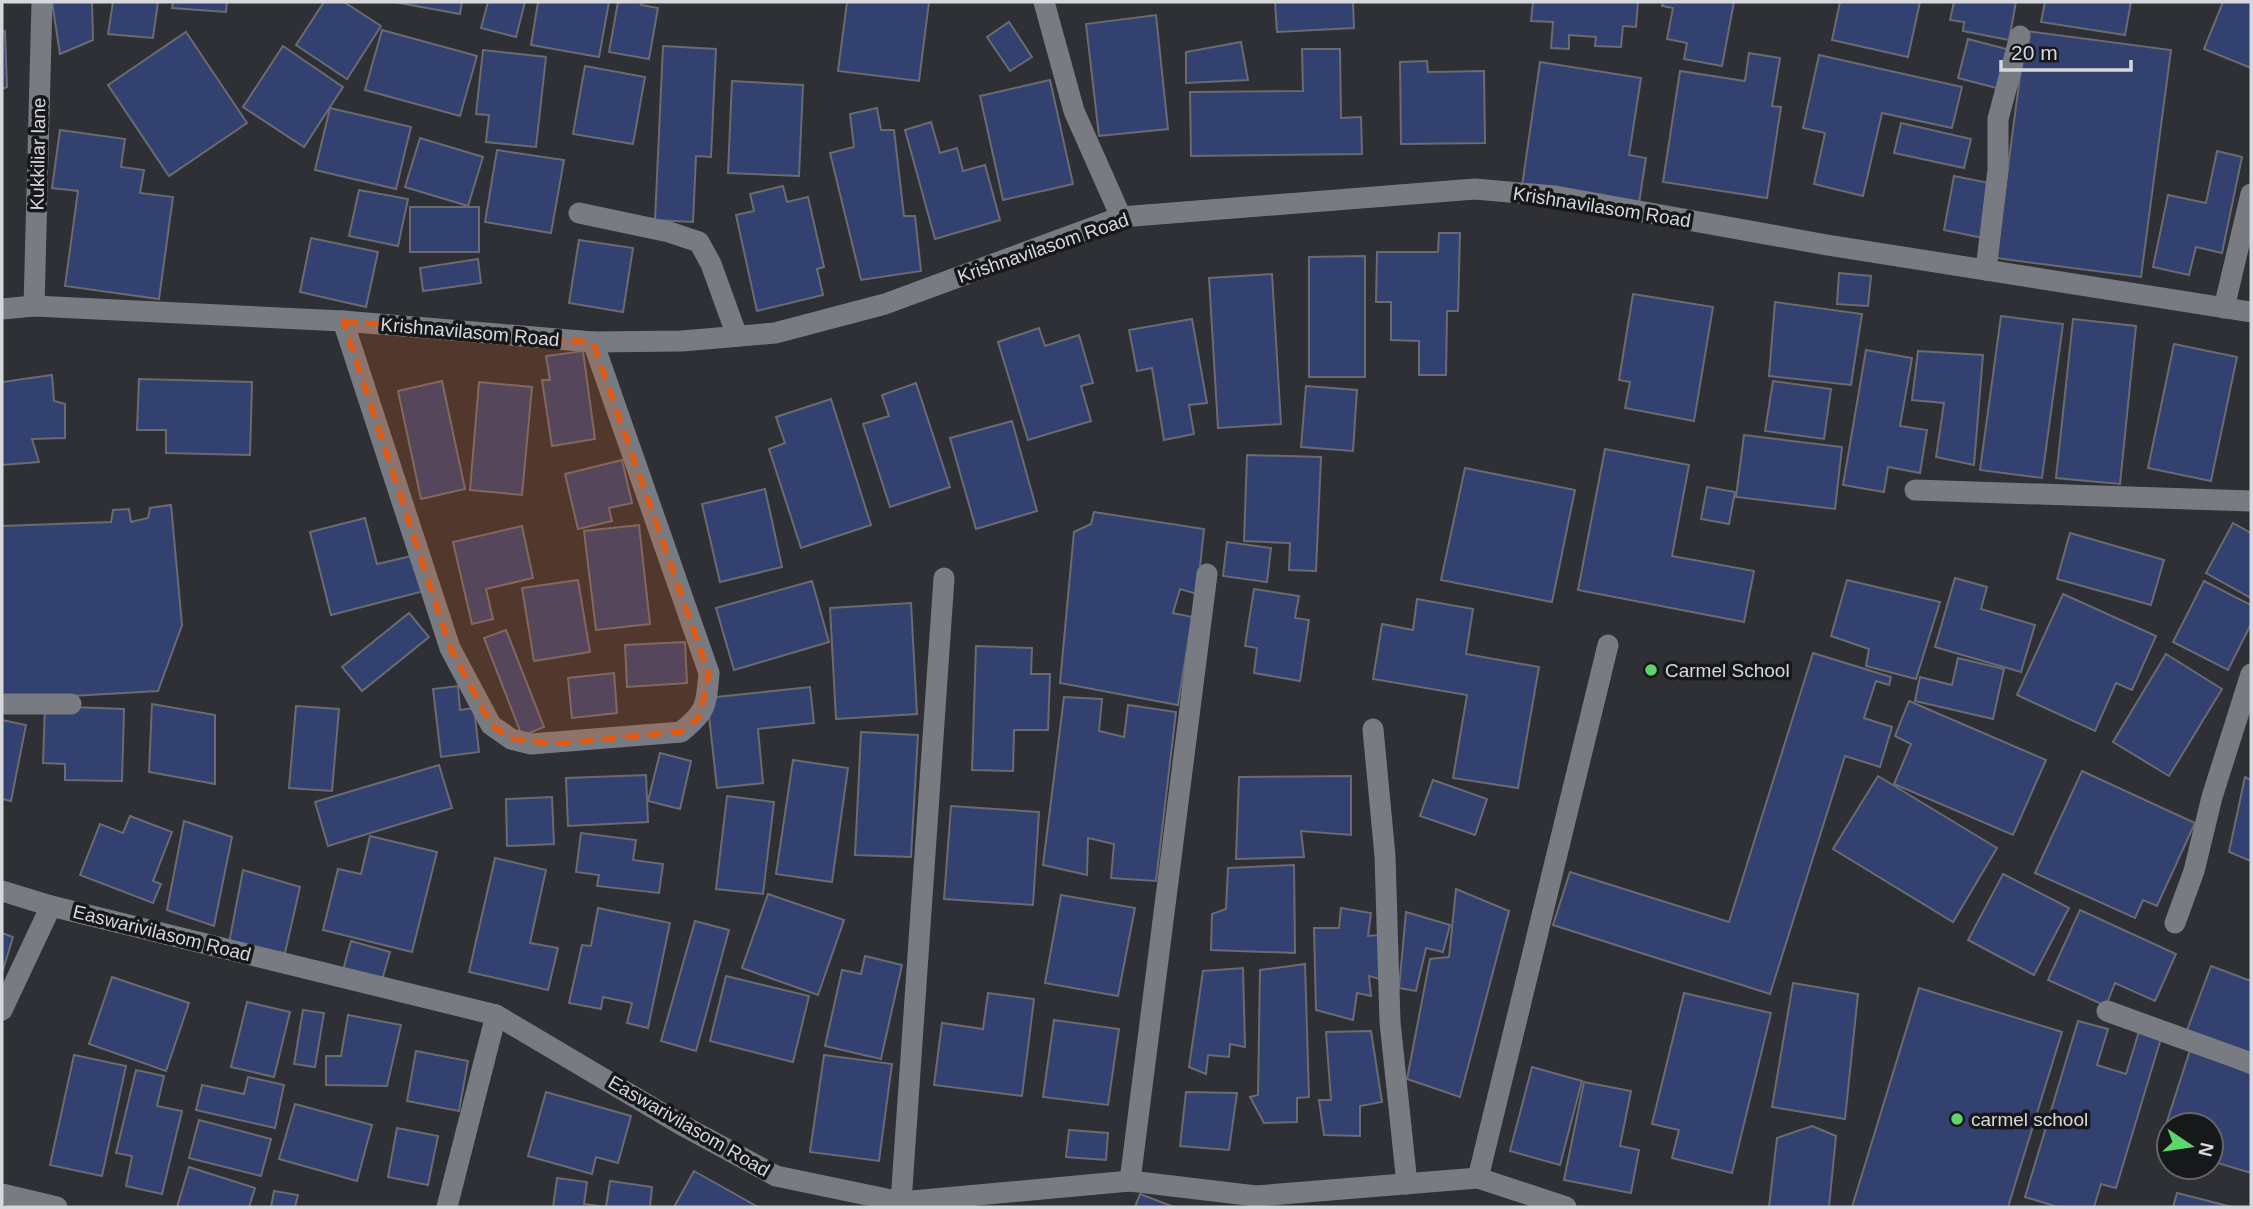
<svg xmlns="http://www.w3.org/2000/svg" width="2253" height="1209" font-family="Helvetica,sans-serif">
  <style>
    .building { fill: #334171; stroke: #696b71; stroke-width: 2 }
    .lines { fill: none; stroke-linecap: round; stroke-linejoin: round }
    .lane { stroke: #797b82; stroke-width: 21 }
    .street { stroke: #797b82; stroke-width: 21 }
    .marked { fill: #e8590c; fill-opacity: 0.2; stroke: #e8590c; stroke-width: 5; stroke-dasharray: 14 9; stroke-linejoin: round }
    .poi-dot { fill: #5ed56c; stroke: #17181a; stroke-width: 2.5 }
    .labels { text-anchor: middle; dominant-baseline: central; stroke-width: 7; stroke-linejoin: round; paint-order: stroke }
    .street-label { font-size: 19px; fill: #d7d8dc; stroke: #17181a }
    .poi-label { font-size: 19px; fill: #d7d8dc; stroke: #17181a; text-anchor: start }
  </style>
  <rect width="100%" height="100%" fill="#2e3035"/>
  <!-- building -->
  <g class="building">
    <polygon points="52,2 92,2 93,40 60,54"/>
    <polygon points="113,2 158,2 153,38 108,34"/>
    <polygon points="173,2 227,2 226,12 172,8"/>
    <polygon points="324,2 344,2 381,26 347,79 296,45"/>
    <polygon points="394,2 462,2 460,14"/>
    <polygon points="488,2 525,2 516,37 481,28"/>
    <polygon points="538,2 609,2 599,57 531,45"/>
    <polygon points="618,2 642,2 641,5 658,8 649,59 609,52"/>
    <polygon points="847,2 929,2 919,81 838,71"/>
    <polygon points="1275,2 1353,2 1354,28 1277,32"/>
    <polygon points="1533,2 1638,2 1636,27 1623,26 1621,47 1595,46 1596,37 1569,35 1569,49 1551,48 1553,22 1531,21"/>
    <polygon points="1663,2 1734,2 1722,66 1684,59 1687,43 1667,39 1673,8 1662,6"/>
    <polygon points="1840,2 1920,2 1908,57 1832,40"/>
    <polygon points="1954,2 2016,2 2009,40 1963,31 1964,22 1950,20"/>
    <polygon points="2045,2 2131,2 2125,35 2041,22"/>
    <polygon points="2223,2 2251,2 2251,68 2204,49"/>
    <polygon points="1156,15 1168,129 1099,136 1086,24"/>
    <polygon points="1009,22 1032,57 1010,71 987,37"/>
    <polygon points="382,30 477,56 460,116 365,90"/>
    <polygon points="5,31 7,87 2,89 2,32"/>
    <polygon points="2026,31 2171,50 2141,277 1996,258"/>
    <polygon points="186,32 247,123 169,176 108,85"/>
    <polygon points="1968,39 2014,51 2004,90 1958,78"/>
    <polygon points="1241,42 1248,80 1186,83 1186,52"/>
    <polygon points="283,46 343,87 304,147 243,107"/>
    <polygon points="663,46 716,49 711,157 696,156 693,222 655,220"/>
    <polygon points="1302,49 1340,49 1341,118 1361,117 1362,154 1191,156 1190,92 1303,91"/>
    <polygon points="483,50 546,57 536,147 486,142 489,115 476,114"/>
    <polygon points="1749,53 1780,58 1772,106 1781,107 1767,198 1663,182 1680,71 1745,81"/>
    <polygon points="1819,55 1962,87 1952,128 1882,113 1863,196 1814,184 1825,133 1803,128"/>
    <polygon points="1427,61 1428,72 1484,71 1485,143 1401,144 1400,62"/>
    <polygon points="1540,62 1641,78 1629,155 1646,158 1639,203 1522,186"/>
    <polygon points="585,66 645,77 633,144 573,134"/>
    <polygon points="1050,80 1073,184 1003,200 980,96"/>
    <polygon points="732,81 803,85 799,176 728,173"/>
    <polygon points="330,108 411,127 396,189 315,170"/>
    <polygon points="877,108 881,130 894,130 904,216 915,216 921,271 861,280 830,153 854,147 850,114"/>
    <polygon points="931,122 940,153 957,148 963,171 985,165 1000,220 935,239 905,130"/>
    <polygon points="1901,123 1971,139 1964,168 1894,153"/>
    <polygon points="60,130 125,139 121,167 144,170 140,193 173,197 159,299 65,286 78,191 52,188"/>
    <polygon points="420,138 483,157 468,206 405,187"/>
    <polygon points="497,150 564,160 551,233 485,222"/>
    <polygon points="2217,151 2242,157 2222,253 2196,247 2189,275 2153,267 2168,195 2206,203"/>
    <polygon points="1954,176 1994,184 1983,238 1944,230"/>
    <polygon points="783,186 787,202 808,197 824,267 817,269 823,295 757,311 736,215 754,211 750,194"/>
    <polygon points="359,190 408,199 398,246 349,236"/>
    <rect x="410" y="207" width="69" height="45"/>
    <polygon points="1439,233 1460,233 1458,311 1447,311 1446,375 1419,375 1419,341 1391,340 1391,302 1376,302 1377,252 1438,252"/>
    <polygon points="311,238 378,252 366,307 300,292"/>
    <polygon points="579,240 633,248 623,312 569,303"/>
    <polygon points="1365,256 1365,377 1309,377 1309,257"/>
    <polygon points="478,259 481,283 423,291 420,268"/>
    <polygon points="1839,273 1871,276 1868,306 1837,304"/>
    <polygon points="1272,274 1281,424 1218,428 1209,278"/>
    <polygon points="1633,294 1713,307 1694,421 1625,408 1630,382 1619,380"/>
    <polygon points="1775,302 1862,314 1851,385 1769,376"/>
    <polygon points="2001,316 2063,324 2042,478 1980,470"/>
    <polygon points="1192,319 1207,403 1189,405 1194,434 1164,440 1152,368 1137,371 1129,330"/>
    <polygon points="2073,319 2136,326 2120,484 2056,478"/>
    <polygon points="1039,328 1045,346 1079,335 1093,383 1081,386 1091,421 1028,440 998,342"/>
    <polygon points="2174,344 2237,357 2211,481 2148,468"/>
    <polygon points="1866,350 1912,358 1900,426 1927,430 1920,473 1888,467 1884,492 1843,485"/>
    <polygon points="583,351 595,439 552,446 542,380 550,380 546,356"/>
    <polygon points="1918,351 1983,355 1974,465 1936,457 1944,403 1912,400"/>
    <polygon points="52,375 54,401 65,404 65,438 32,439 39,462 2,465 2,382"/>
    <polygon points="139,379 252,382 250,455 166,453 166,430 137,430"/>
    <polygon points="442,381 465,489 421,499 398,391"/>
    <polygon points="1773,381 1831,389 1824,439 1765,431"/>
    <polygon points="479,382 532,387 522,495 470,490"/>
    <polygon points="916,383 950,487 890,507 863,424 889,416 882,395"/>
    <polygon points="1306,386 1357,390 1353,451 1301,447"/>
    <polygon points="831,399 871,525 801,548 769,449 785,443 776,417"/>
    <polygon points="1012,421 1037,511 976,529 950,438"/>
    <polygon points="1744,435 1842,447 1835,509 1736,497"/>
    <polygon points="1605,449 1689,465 1672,556 1754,571 1744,622 1578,590"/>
    <polygon points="1247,455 1321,457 1316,571 1289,570 1290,543 1244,541"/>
    <polygon points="622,460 632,503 609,508 612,521 578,529 565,474"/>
    <polygon points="1465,468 1575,490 1552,602 1441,580"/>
    <polygon points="1707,487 1735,492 1729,524 1701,519"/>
    <polygon points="765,489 782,567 720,582 702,504"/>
    <polygon points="171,505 182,625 158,691 2,700 2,526 111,522 113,510 129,509 131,522 148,518 150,508"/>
    <polygon points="1094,512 1204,529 1197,594 1180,589 1173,613 1192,617 1178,705 1060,683 1074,532 1091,524"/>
    <polygon points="365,518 377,564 416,555 424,591 331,615 310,532"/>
    <polygon points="2233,523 2251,533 2251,598 2206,573"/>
    <polygon points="639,525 650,624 596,630 584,531"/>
    <polygon points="522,526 533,578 486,589 493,619 472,624 453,542"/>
    <polygon points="2070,533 2164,560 2151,605 2057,579"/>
    <polygon points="1227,542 1271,548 1267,582 1223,576"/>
    <polygon points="1955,578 1987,587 1981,609 2035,625 2021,672 1935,647"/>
    <polygon points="578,580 590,652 534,661 522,588"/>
    <polygon points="1847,580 1940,602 1916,679 1866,666 1869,649 1831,636"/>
    <polygon points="812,581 829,642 734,670 716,608"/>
    <polygon points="2204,581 2251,605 2251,624 2228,670 2173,642"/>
    <polygon points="1254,589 1299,596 1295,618 1309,620 1300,681 1254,673 1257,648 1245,646"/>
    <polygon points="2063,594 2156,636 2132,690 2116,683 2095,731 2017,695"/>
    <polygon points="1417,599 1473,609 1466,654 1539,667 1518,788 1453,778 1467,695 1373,679 1382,624 1413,630"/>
    <polygon points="911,603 917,714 836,719 830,608"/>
    <polygon points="409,613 429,637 362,691 342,667"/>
    <polygon points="506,630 544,727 522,736 484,638"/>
    <polygon points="685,642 687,683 627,687 625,645"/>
    <polygon points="976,646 1032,648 1031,674 1050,674 1048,730 1014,730 1013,771 972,770"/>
    <polygon points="1813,653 1891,677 1889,685 1876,681 1864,718 1892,727 1880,767 1845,756 1770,994 1553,925 1570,872 1729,922"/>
    <polygon points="2166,654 2222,689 2169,776 2113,742"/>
    <polygon points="1958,658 2004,669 1993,719 1915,701 1920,677 1952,685"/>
    <polygon points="614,673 617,713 572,718 568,678"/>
    <polygon points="458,686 460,710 474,708 479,752 441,757 433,689"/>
    <polygon points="810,687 814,723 758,729 763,783 717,788 707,698"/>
    <polygon points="1064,697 1102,699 1099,731 1124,737 1128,705 1176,712 1156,881 1111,878 1114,844 1088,838 1087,875 1043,865"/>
    <polygon points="1909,701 2046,760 2013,835 1894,784 1911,744 1895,736"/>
    <polygon points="152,704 215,715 215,784 149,772"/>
    <polygon points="45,706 124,709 122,781 65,780 65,764 43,763"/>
    <polygon points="296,706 339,709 332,791 289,788"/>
    <polygon points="2,720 26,725 11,801 2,799"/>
    <polygon points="861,732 918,735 911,857 855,855"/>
    <polygon points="660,753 691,761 680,809 648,801"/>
    <polygon points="793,760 848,768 832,882 776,874"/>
    <polygon points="439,765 452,808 328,846 315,802"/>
    <polygon points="2082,771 2195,823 2157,906 2143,900 2135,918 2035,873"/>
    <polygon points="646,775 648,822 568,826 566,778"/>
    <polygon points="1351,776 1351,835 1301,831 1304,857 1236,859 1239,777"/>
    <polygon points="1878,776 1997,848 1953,922 1833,849"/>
    <polygon points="2245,777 2251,780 2251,861 2229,852"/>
    <polygon points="1433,780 1487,799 1475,835 1420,816"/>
    <polygon points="727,796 774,802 763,894 716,889"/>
    <polygon points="552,797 554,844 507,846 506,799"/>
    <polygon points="951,806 1039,812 1033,905 944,899"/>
    <polygon points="130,816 172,832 153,881 161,884 153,903 80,875 100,824 123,833"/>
    <polygon points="184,821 232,837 214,926 167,910"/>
    <polygon points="581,833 636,840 633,860 663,864 659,893 597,886 599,875 576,872"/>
    <polygon points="370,836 437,852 412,952 323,930 338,869 361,874"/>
    <polygon points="495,858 546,870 530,943 558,948 548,990 469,972"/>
    <polygon points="1294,865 1295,953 1211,950 1212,914 1226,909 1228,868"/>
    <polygon points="243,870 300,887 285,953 229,943"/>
    <polygon points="2003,874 2069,908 2034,975 1968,940"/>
    <polygon points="1456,889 1509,911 1460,1097 1407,1079 1430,959 1449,957"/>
    <polygon points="768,894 844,920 818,995 742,968"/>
    <polygon points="1061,895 1135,908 1118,996 1045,983"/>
    <polygon points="598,908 670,923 648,1028 627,1023 632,1003 603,997 601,1009 569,1003 582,945 591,946"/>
    <polygon points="1341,908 1371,913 1368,936 1379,935 1380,979 1369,976 1371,996 1357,993 1353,1020 1316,1010 1314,928 1339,928"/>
    <polygon points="2080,910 2176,954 2155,1001 2115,983 2106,1006 2048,980"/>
    <polygon points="1406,912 1450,925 1443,952 1426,948 1416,991 1399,988"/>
    <polygon points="695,921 729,930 696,1051 661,1041"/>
    <polygon points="2,933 13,937 2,973"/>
    <polygon points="351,941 390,952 382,980 343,970"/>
    <polygon points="865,956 902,965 881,1059 825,1046 842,970 861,974"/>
    <polygon points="1305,964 1309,1097 1297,1098 1297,1122 1264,1123 1250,1097 1258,1095 1260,970"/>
    <polygon points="2211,966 2251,981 2251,1058 2186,1033"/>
    <polygon points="1243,968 1245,1047 1230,1044 1229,1057 1208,1055 1206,1074 1189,1067 1203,971"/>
    <polygon points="726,976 809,996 793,1062 710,1041"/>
    <polygon points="112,977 189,1003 166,1071 89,1044"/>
    <polygon points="1793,983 1858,994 1845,1119 1772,1107"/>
    <polygon points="1919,988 2062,1032 2008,1207 1852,1207"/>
    <polygon points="988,993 1034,999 1022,1096 934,1085 942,1023 983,1029"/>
    <polygon points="1684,993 1771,1013 1732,1173 1672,1158 1679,1130 1652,1124"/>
    <polygon points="247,1002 290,1012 274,1077 231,1067"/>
    <polygon points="303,1010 324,1013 315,1067 294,1064"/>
    <polygon points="348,1015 401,1025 387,1086 326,1085 326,1056 341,1056"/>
    <polygon points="1054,1020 1119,1029 1108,1105 1043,1097"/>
    <polygon points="2078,1021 2108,1029 2097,1065 2126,1074 2140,1028 2162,1035 2116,1188 2101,1184 2094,1207 2058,1207 2025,1197"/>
    <polygon points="1371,1031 1382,1102 1360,1106 1360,1136 1324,1135 1319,1100 1331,1100 1326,1032"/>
    <polygon points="2191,1047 2251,1074 2251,1173 2211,1161 2211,1125 2169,1125 2169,1149 2159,1146"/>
    <polygon points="416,1051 468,1061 459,1111 407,1101"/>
    <polygon points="74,1055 126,1066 102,1176 50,1165"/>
    <polygon points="824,1055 892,1064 879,1161 810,1152"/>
    <polygon points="1532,1067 1582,1081 1560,1165 1510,1151"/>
    <polygon points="136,1070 164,1076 157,1106 182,1111 162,1194 126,1186 132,1156 116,1153"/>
    <polygon points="248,1077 284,1085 275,1128 196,1110 202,1085 244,1094"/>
    <polygon points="1584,1082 1631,1091 1620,1146 1639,1150 1631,1193 1564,1180"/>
    <polygon points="546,1092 631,1116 618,1163 596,1157 592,1174 528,1156"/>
    <polygon points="1186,1092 1237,1093 1229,1150 1180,1146"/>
    <polygon points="295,1104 372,1125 357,1181 279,1159"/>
    <polygon points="199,1120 271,1139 261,1176 189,1158"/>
    <polygon points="1812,1126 1836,1136 1829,1207 1769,1207 1777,1138"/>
    <polygon points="397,1128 438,1136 428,1185 388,1177"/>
    <polygon points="1069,1130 1108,1133 1106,1160 1066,1157"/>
    <polygon points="189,1167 255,1188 249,1207 177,1207"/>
    <polygon points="694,1171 758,1207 674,1207"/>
    <polygon points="557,1178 587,1182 584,1204 606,1207 610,1181 652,1187 650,1207 553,1207"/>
    <polygon points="274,1191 298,1195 295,1207 271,1207"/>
    <polygon points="2177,1193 2232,1207 2173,1207"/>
    <polygon points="1140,1194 1174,1207 1135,1207"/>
  </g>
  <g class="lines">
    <!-- lane -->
    <polyline class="lane" points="1478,1178 1608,645"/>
    <!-- street -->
    <g class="street">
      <polyline points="1044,2 1074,111 1121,217"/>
      <polyline points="579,213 669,232 699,242 711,264 737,336"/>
      <polyline points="1986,270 1998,170 1998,119 2020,36"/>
      <polyline points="34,306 42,2"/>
      <polyline points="2224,308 2251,194"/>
      <polyline points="2,309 34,306 343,321 593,342 682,341 775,333 885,304 1121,217 1475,189 1555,196 1827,245 2251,312"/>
      <path d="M343,321L450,648L491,725L511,739L531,744L681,732C707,711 706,706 709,673L593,342"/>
      <polyline points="1915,490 2251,501"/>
      <polyline points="2,704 71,704"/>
      <polyline points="1373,729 1385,856 1390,1022 1407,1184"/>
      <polyline points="2,891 51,906 496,1015 680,1124 776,1176 901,1202 1130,1181 1256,1196 1478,1178 1566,1207"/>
      <polyline points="2175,923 2194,871 2212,797 2251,674"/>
      <polyline points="2,1010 51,906"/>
      <polyline points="2107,1011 2251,1063"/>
      <polyline points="1130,1181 1207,574"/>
      <polyline points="2,1194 57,1207"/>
      <polyline points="901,1202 944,578"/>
      <polyline points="447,1207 496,1015"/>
    </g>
  </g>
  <!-- marked area -->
  <path class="marked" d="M343,321L593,342L709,673L700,717L681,732L554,744L511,739L491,725L450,648Z"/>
  <!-- markers -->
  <g class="poi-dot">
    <circle cx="1651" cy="670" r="7"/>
    <circle cx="1957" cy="1119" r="7"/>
  </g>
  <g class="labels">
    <!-- street labels -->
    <g class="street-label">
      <text transform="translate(38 154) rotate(-89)">Kukkiliar lane</text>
      <text transform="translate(1602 207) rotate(9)">Krishnavilasom Road</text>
      <text transform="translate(1043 248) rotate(-19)">Krishnavilasom Road</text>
      <text transform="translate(470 332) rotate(5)">Krishnavilasom Road</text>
      <text transform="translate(162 933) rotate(14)">Easwarivilasom Road</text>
      <text transform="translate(689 1126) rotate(30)">Easwarivilasom Road</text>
    </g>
    <!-- poi labels -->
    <g class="poi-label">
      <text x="1665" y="670">Carmel School</text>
      <text x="1971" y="1119">carmel school</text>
    </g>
  </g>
  <!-- border -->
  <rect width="2253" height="1209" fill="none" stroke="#d7d8dc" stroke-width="7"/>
  <!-- north arrow -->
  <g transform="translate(2190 1146) rotate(103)"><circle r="33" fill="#17181a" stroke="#646568" stroke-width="2"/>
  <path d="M0-5L12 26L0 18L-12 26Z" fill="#5ed56c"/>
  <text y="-10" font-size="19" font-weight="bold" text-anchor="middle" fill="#d7d8dc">N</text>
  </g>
  <!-- scale -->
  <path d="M2001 60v10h130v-10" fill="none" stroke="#d7d8dc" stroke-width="3.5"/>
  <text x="2011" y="60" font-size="21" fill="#d7d8dc" stroke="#17181a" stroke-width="5" paint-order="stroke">20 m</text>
</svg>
